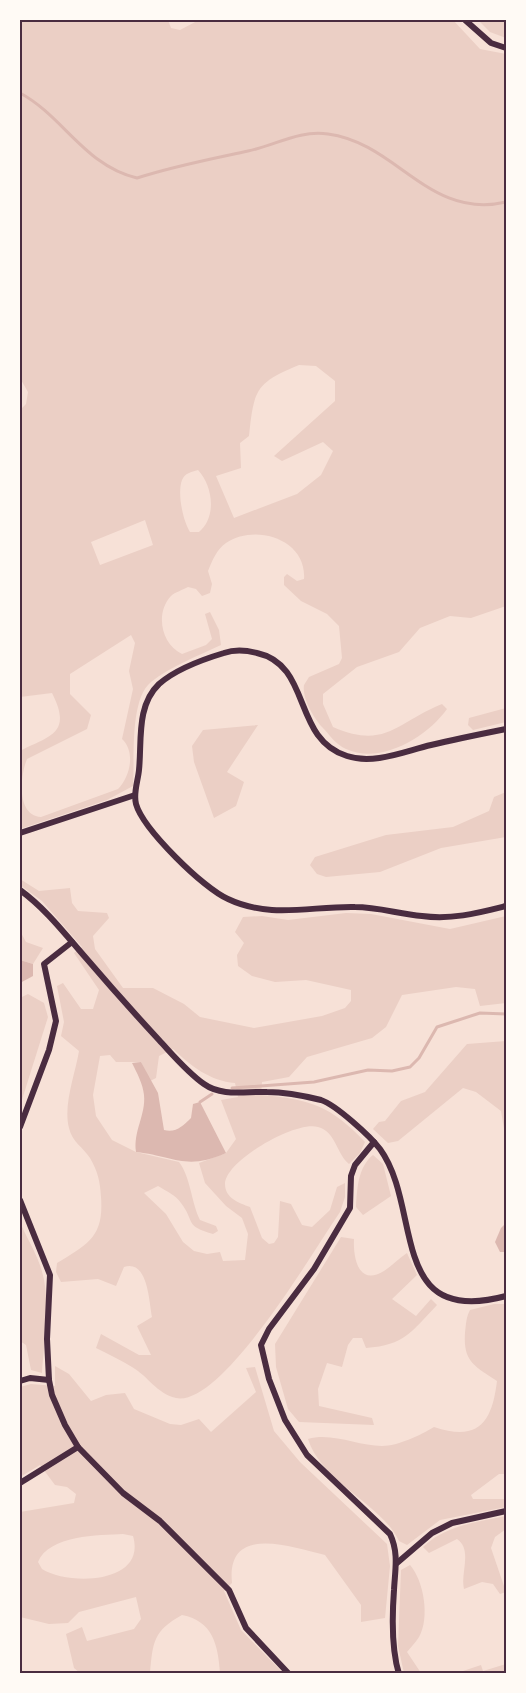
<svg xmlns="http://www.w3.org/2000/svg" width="526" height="1693" font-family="Spectral,serif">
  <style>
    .green { fill: #ebcfc5; fill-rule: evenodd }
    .water { fill: #dcb8b0 }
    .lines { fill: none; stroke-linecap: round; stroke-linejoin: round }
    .stream { stroke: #dcb8b0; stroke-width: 3 }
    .minor { stroke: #4a2c40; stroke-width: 6 }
    .neatline { fill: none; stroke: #4a2c40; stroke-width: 2 }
  </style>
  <rect width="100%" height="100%" fill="#f7e1d7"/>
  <!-- green -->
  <g class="green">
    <path d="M20,20H168L171,28L180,30L199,20H453L480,49L506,54V606L471,618L450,616L420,628L399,652L357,667L323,694V704L333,727C386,750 397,722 442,704L447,709C427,737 381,765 346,749C335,744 330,735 322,727C313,717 302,698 304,685L309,677L339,664L342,658L339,626L327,614L301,601L284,585V577L287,574L297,581L304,579C307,539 255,523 226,543C217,549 212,561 208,571L212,584L210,593L202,596L196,589L188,587C183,590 175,592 171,596C155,613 161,644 182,654L206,645L212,639L205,614L210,612L219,630L221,645C198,656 171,666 151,682C129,700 135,760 133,786L107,800L20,829V751C49,736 73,734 52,693L20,697V410L26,404L28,392L20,378ZM299,365L316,366L335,381V401L274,456L282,461L323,442L333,451L321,475L297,494L234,518L216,476L241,468L240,443L249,436C254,390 255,383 299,365ZM198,470C213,486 217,517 199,532H190C183,521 177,493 182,480C185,473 191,472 198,470ZM145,520L153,545L100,565L91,542ZM131,635L135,643L129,671L133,689L122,739C136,752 130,777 118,789L41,817C16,815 20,776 27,759L87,729L91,715L70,694V674Z"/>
    <polygon points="478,20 506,20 506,38 490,32"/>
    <polygon points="506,708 506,722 473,730 468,725 469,718"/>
    <polygon points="258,725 227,772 244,782 236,806 214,818 194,762 192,746 203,730"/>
    <polygon points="506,792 506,837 441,848 380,872 326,877 317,874 310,865 315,857 386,835 453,827 489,811 494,797"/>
    <path d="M20,879L39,891L70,888L72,903L78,911L107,913L109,918L93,936L95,949L123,988H153L184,1004L200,1017L254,1028L322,1016L345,1008L351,1001V990L306,980L275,982L252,976L238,966L237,955L244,943L235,932L243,917L262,916L288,920L346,913L371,914L450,929L506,916V1003L480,1006L475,989L456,987L402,995L386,1027L372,1038L307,1057L289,1077L262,1082L261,1095C310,1099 331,1106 365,1142L360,1153L349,1164C336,1153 336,1132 318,1127C296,1120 225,1161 225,1184C225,1198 239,1203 250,1207L262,1238L269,1244L274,1243L278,1237L280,1201L291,1204L302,1225L312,1227L330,1210L337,1187L345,1183V1197L340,1212C315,1248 222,1408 176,1398C156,1393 149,1377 132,1367C121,1360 108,1354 96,1348L101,1334L139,1355H151L137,1326L152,1317C149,1302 148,1259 124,1267L116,1286L98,1279L61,1282L56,1272L57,1263C88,1244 104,1237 101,1197C100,1181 98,1172 90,1158C83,1147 72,1142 69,1128C63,1105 75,1075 79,1051L61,1036L64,1022L57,986L63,983L81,1009H93L99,990L74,953L82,947L42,901L20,885ZM173,1049C191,1066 210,1081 235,1083L238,1097L221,1100L236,1139L226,1153L199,1163L205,1183L226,1206L242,1218L248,1234L245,1260L223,1261L220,1252L207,1254L194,1251L183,1242L166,1214L144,1193L158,1186C166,1191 176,1195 181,1203C195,1221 184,1226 213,1234L218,1231L216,1226L200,1220C191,1202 191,1178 179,1162L136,1152L112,1140L96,1116L93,1095L100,1056L110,1055L116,1062H141L150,1081L156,1078L159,1056Z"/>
    <polygon points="20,931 26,942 43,948 33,964 20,960"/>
    <polygon points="28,994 44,1003 48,1017 20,1106 20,998"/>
    <polygon points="506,1041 506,1140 501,1111 476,1092 463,1088 398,1141 388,1143 373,1129 379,1122 385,1121 401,1101 425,1092 467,1044"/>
    <path d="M373,1155L383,1164L391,1196L363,1215L356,1207C357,1189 358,1167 373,1155Z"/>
    <path d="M20,1222C25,1235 33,1247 38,1260C53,1295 44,1337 42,1373L31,1370L26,1345L20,1341Z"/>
    <path d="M341,1237L354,1239C353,1257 358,1287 384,1271C392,1266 399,1258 407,1253L417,1275L392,1299L416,1316L431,1299L437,1305C411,1332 405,1345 366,1348L362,1338H353L348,1345L342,1367L327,1363L318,1389L319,1406L372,1418L374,1425L299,1422L288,1409L276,1367L275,1344Z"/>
    <path d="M494,1304H506V1474H499L471,1495L473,1499H506V1507L440,1520L407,1545L399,1541C382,1504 322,1483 308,1439C332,1432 358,1446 382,1446C398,1446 421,1435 434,1427C479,1442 492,1422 497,1381C475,1366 463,1362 465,1333C466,1325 466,1317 470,1310Z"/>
    <path d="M55,1366L69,1374L91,1401L106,1395L125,1393L134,1409L170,1424L181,1425L199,1419L211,1432L256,1392L246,1368L255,1367L274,1431L300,1462L387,1544L390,1566L385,1618L361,1622V1605L325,1555C289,1546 226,1524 232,1583L224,1591L241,1630L283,1673H220C218,1645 213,1621 182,1615C153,1631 153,1642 150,1673H80L74,1668L66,1634L82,1627L87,1641L134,1629L141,1619L136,1597L79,1612L68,1623L49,1624L20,1617V1512L74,1503L76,1494L67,1487L55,1485L40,1465L20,1477V1387L31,1384L55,1386ZM123,1534L133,1536C147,1584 69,1586 42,1569L38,1562C49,1535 99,1535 123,1534Z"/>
    <path d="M506,1516V1529L495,1537L491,1548L506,1592L500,1594L493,1584L482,1582L464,1589C460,1573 473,1550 457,1539L429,1553L423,1547C446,1525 477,1522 506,1516Z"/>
    <path d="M410,1565C424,1581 430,1618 419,1637C416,1642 411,1647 407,1652L421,1673H404L398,1646L401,1570Z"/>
    <polygon points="506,1664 506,1673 457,1673 481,1665 483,1671"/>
  </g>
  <!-- water -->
  <g class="water">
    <polygon points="20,960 33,964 33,976 20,983"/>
    <path d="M141,1062L158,1093L164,1130C176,1133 183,1126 191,1118L193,1104L200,1102L226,1153C186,1171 174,1156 136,1152C133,1131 146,1115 144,1095C143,1084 137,1073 132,1063Z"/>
    <polygon points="506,1223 506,1252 500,1252 495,1242 501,1228"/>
  </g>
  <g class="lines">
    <!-- stream -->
    <g class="stream">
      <path d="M20,93C63,116 85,166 137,178C174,166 211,159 248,151C277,145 298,130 328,134C397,143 429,220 506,202"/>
      <polyline points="232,1088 314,1082 368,1070 392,1071 410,1067 419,1058 437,1027 480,1013 506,1014"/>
      <polyline points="200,1102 212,1094"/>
    </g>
    <!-- minor -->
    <g class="minor">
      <polyline points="465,20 491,43 506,48"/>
      <path d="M506,729C481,734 456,739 431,745C405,751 374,765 347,756C292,739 312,665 257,653C246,650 235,649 224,653C204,659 175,670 159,684C136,706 142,741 139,770C138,781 133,793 136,804C143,829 204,889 228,899C270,919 311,906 355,907C378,907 399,914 422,916C452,920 478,913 506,906"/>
      <polyline points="20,833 135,795"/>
      <path d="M20,890C46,909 65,934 86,958C110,986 134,1013 159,1040C173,1055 187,1072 204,1084C222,1097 246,1091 267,1092C283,1092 305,1096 321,1100C336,1105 370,1136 380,1149C423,1208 387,1328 506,1296"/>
      <polyline points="20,1127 49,1050 56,1021 44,964 72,942"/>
      <path d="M374,1142L355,1165L351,1176L350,1208L314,1269L269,1329L261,1345L269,1379L285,1420L307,1455L390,1534C399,1553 395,1570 394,1590C392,1617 391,1648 399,1674"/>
      <polyline points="20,1200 50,1275 47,1339 49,1380 52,1395 65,1425 78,1447 123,1493 160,1521 229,1590 246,1628 289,1674"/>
      <polyline points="20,1381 30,1378 49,1380"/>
      <polyline points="20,1483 78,1447"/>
      <polyline points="397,1563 432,1533 452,1523 506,1511"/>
    </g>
  </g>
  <!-- border -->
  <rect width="526" height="1693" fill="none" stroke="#fffaf5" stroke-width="42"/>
  <rect x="21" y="21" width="484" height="1651" class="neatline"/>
</svg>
